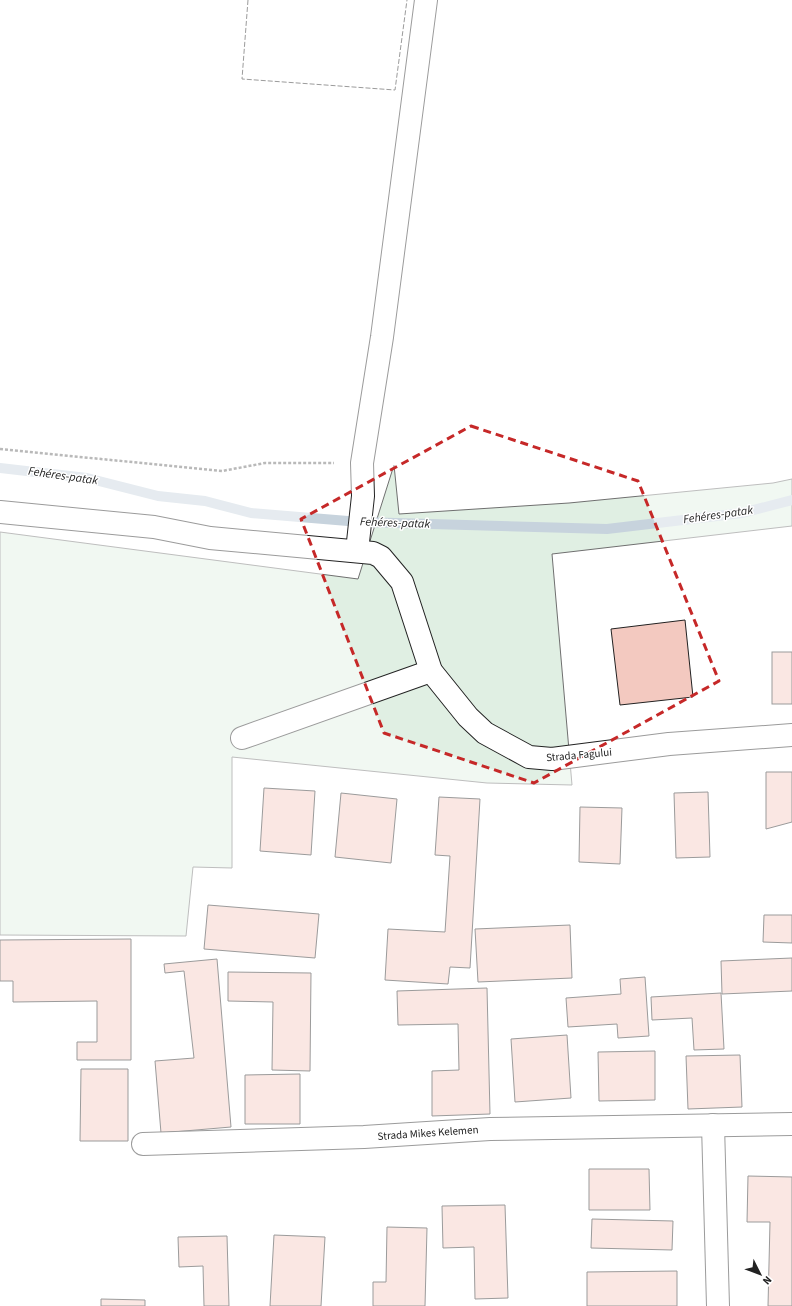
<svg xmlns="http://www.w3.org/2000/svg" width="792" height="1306" font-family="'Source Sans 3',sans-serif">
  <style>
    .green { fill: #e0efe3; stroke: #6f6f6f }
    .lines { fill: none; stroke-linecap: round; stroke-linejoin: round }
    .stream { stroke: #c7d3dd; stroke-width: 10 }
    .building { fill: #f3c9c0; stroke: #222 }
    .minor-casing { stroke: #222; stroke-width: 24 }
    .path { stroke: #646464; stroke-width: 2.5; stroke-dasharray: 3 2; stroke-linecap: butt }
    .minor { stroke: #fff; stroke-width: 22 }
    .fence { stroke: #222; stroke-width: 1; stroke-dasharray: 5 2; stroke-linecap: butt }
    .marked { fill: none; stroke: #c62828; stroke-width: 3; stroke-dasharray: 8 5; stroke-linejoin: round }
    .labels { text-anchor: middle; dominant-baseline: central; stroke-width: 3; stroke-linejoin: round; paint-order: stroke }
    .street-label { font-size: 11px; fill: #222; stroke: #fff }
    .water-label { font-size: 12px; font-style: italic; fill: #222; stroke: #fff }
  </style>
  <rect width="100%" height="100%" fill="#fff"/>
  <!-- green -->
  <polygon class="green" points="394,465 399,514 569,503 773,483 792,479 792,526 552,554 572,785 487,783 232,757 232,868 193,867 186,936 0,935 0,532 358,579"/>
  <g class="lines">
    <!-- stream -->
    <polyline class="stream" points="0,468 87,478 158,496 205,501 251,513 360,522 607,529 742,513 792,500"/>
  </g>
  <!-- building -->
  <g class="building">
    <polygon points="685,620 693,697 620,705 611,629"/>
    <rect x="772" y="652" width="20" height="52"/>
    <polygon points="766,772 792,772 792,822 766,829"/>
    <polygon points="264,788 315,791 311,855 260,851"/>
    <polygon points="708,792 710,857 676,858 674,793"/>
    <polygon points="341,793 397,799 391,863 335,857"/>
    <polygon points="439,797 480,799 470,968 450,967 448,984 385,980 388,929 445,932 450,856 435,855"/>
    <polygon points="580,807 622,808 620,864 579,862"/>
    <polygon points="208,905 319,914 315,958 204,949"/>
    <polygon points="764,915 792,915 792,943 763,942"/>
    <polygon points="570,925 572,978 478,982 475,929"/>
    <polygon points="131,939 131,1060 77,1060 77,1042 97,1042 97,1001 13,1002 13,981 0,981 0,940"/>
    <polygon points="792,958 792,991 722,994 721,961"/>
    <polygon points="217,959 231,1127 161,1133 155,1061 194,1058 184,971 165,973 164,964"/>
    <polygon points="228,972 311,973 310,1071 272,1070 273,1002 228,1001"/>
    <polygon points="645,977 649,1036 618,1038 617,1024 568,1027 566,998 621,994 620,979"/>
    <polygon points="487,988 490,1114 432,1116 432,1071 459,1070 458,1024 398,1025 397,991"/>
    <polygon points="721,993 724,1049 694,1050 692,1018 652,1020 651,997"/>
    <polygon points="567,1035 571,1098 515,1102 511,1039"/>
    <polygon points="655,1051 655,1100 599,1101 598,1052"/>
    <polygon points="740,1055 742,1107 688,1109 686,1056"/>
    <polygon points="81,1069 128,1069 128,1141 80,1141"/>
    <polygon points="300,1074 300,1124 245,1124 245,1075"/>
    <polygon points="589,1169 649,1169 650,1210 589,1210"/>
    <polygon points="748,1176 792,1177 792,1306 768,1306 770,1222 747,1222"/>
    <polygon points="505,1205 508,1298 475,1299 474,1247 443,1248 442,1206"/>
    <polygon points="592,1219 673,1221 672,1250 591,1248"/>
    <polygon points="387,1227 427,1228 425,1306 373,1306 373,1282 386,1282"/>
    <polygon points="274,1235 325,1237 321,1306 270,1306"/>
    <polygon points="227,1236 229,1306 204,1306 203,1266 179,1267 178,1237"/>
    <polygon points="677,1271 677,1306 587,1306 587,1272"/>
    <polygon points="101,1299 145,1300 145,1306 101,1306"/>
  </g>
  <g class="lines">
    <!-- minor casing -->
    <g class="minor-casing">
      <g id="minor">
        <polyline points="0,512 154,527 210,538 373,553 381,557 402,582 431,671 468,717 485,733 529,757 552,759 669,744 792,735"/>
        <polyline points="357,551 363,496 362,463 382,337 426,0"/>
        <polyline points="242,738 431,671"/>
        <polyline points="713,1125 718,1306"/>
        <polyline points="143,1144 364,1137 490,1129 792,1124"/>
      </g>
    </g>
    <!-- path -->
    <polyline class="path" points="0,449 222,471 265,463 334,463"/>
    <!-- minor -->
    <use href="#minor" class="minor"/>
    <!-- fence -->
    <polyline class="fence" points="248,0 242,79 395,90 407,0"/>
  </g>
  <!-- marked area -->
  <path d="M0 0H792V1306H0ZM471,426L638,481L719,681L534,783L384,733L301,519Z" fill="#fff" fill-opacity=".55" fill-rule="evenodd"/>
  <path class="marked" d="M471,426L638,481L719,681L534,783L384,733L301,519Z"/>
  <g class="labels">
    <!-- street labels -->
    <g class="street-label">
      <text transform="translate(579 755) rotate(-5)">Strada Fagului</text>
      <text transform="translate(428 1133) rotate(-4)">Strada Mikes Kelemen</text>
    </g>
    <!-- water labels -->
    <g class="water-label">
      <text transform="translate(63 476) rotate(8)">Fehéres-patak</text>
      <text transform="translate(718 515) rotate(-8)">Fehéres-patak</text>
      <text transform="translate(395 523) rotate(2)">Fehéres-patak</text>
    </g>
  </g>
  <!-- north arrow -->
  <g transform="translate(760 1274) rotate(132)" stroke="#ffffff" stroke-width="3" paint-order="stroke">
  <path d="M0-3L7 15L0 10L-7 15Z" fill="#222222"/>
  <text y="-6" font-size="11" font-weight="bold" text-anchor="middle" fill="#222222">N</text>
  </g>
</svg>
